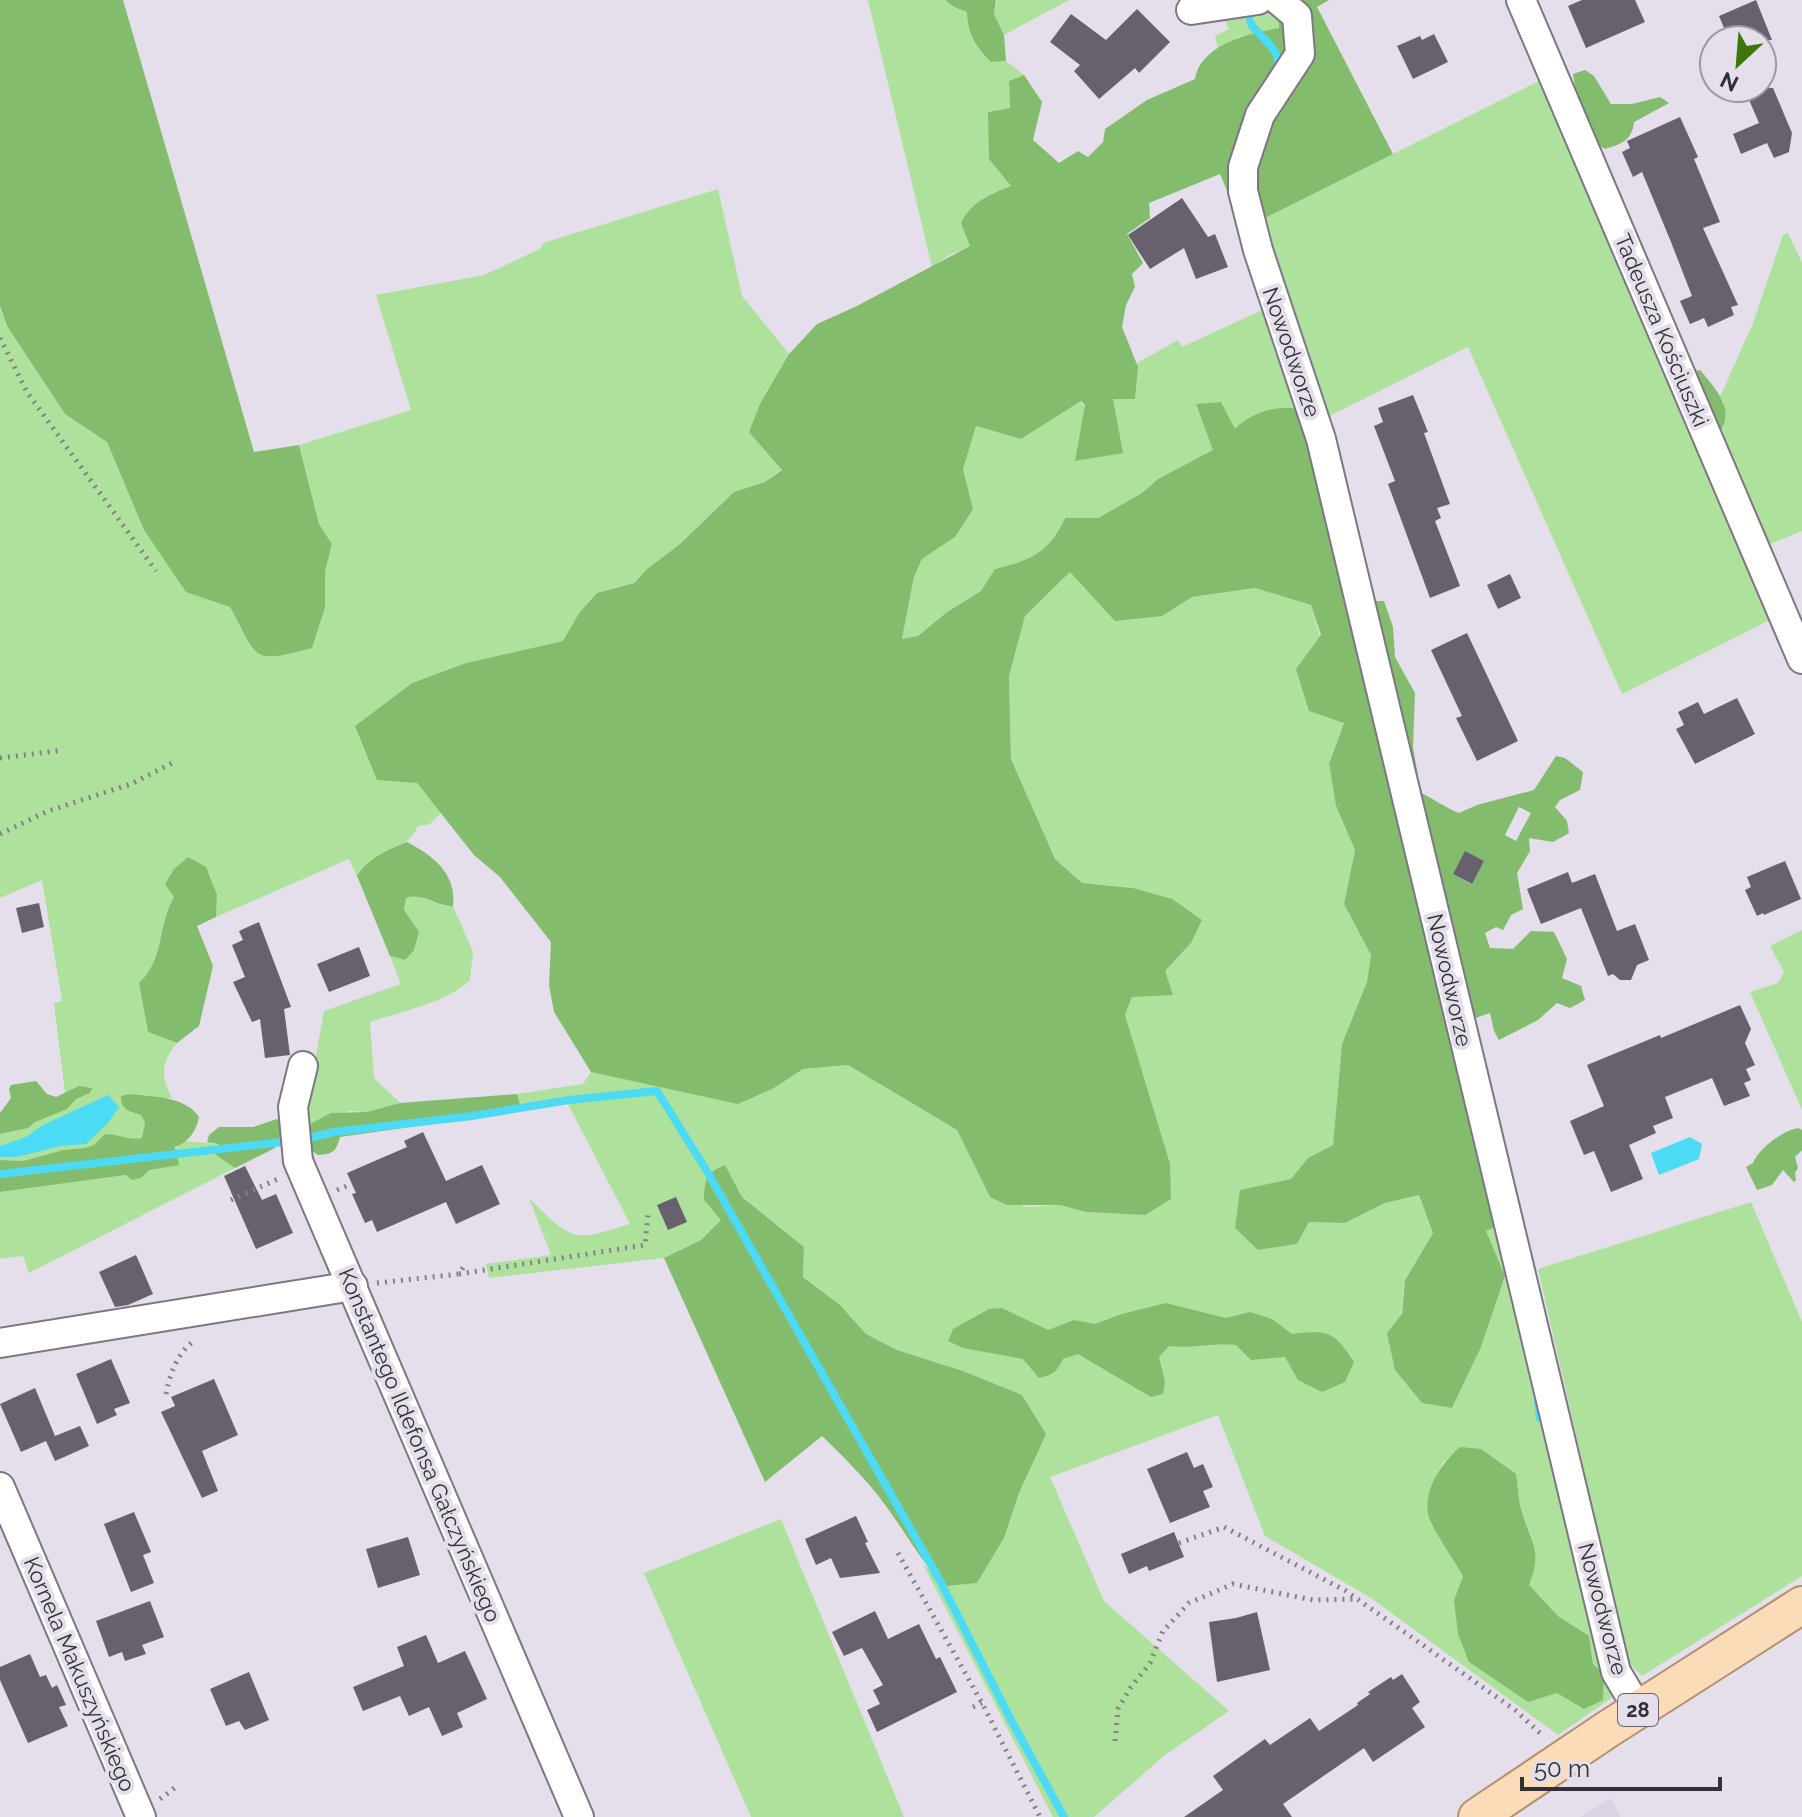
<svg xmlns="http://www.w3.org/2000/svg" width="1802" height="1817" font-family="Raleway,sans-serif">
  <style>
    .built { fill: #dad2e5 }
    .green { fill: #aee29c; fill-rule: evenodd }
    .forest { fill: #83bc6d; fill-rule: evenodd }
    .water { fill: #4ddaf4 }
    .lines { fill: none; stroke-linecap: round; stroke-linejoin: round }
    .stream { stroke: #4ddaf4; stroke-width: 8 }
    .building { fill: #66616c }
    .minor-casing { stroke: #7c7782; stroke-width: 32 }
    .major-casing { stroke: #b3906d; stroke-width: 40 }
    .path { stroke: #838087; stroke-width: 5; stroke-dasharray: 2 6; stroke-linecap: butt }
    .minor { stroke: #fff; stroke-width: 28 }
    .major { stroke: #fbdcb9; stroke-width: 36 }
    .labels { text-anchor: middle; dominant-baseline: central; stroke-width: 8; stroke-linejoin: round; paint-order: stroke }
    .shield { fill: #e4dfeb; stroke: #67646b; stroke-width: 2 }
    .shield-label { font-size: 20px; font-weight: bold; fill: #323034 }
    .street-label { font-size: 22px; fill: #323034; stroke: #e4dfeb }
  </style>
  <rect width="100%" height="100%" fill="#e4dfeb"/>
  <!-- built -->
  <polygon class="built" points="1611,1798 1620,1817 1581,1817"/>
  <!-- green -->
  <g class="green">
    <polygon points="868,0 945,0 954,7 967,12 978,48 991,62 1006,61 1024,75 1009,81 1010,108 989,112 1011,186 983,198 971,246 949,255 932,267"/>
    <polygon points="997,0 1069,0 1004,35 994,14"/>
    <polygon points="1271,7 1279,23 1279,28 1239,37 1218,50 1215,36 1229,29 1224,18"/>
    <polygon points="1543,79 1774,618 1622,694 1468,347 1321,420 1261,220"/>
    <path d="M718,189L742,296L789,354L749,431L782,469L765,482L734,492L680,544L647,569L633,583L597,593L579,613L563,641L466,663L412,683L355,726L417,783L441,813L430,824L418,826C404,855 373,850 357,876L349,859L216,917L217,895L174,897C157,926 165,959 139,983L148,1032L177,1043C161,1063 160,1075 172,1098L154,1099L131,1094L145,1122L142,1138L134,1140L105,1134L94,1145L84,1148L63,1150L23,1161L0,1160V1134L28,1128L79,1086L65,1093L54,1003L62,1001L42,880L0,898V307L7,326L65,414L107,442L144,530L186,591L230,607L246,636L325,607V572L332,544L319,524L299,445L411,410L376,295L484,275L540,249L543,243Z"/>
    <polygon points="1788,233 1802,263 1802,531 1760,548 1718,434 1724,402 1720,397 1753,323 1783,235"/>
    <path d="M1273,305L1308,412L1235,430L1221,402L1196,405L1214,450L1158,479L1142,493L1098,518H1065C1049,553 1031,560 996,569L981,591L947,612L918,636L902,640L914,577L922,559L955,537L973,511L963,469L976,426L1021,439L1080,401L1122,453L1113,399H1135L1137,363L1178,340L1182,347Z"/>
    <path d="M1070,572L1162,616L1192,597L1255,588L1311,605L1344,722L1329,764L1336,806L1355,850L1344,904L1371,955L1367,982L1342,1044L1333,1145L1308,1158L1291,1179L1240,1190L1258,1250L1297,1244L1309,1222L1345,1223L1385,1203L1419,1195L1433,1233L1405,1279L1395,1370L1422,1403L1452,1408L1481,1347L1505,1276L1485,1230L1504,1223L1617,1694L1558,1735L1371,1598L1265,1536L1218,1415L1050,1477L1104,1601L1229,1711L1165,1755L1094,1817H1053L923,1564L947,1586L977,1583L1004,1538L1019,1493L1045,1434L1022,1395L963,1371L897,1350L866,1334L840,1305L803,1277L804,1247L742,1197L725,1165L704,1200L722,1220L701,1240L664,1258L489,1278L486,1264L551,1255L529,1198C541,1209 557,1229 574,1234C590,1239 614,1228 630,1224L568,1104L522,1111L517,1094L583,1084L591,1072L677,1090L774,1088L803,1069L848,1065L957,1130L990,1197L1027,1207L1060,1205L1086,1212L1145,1215L1134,1047L1125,1015L1132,997L1165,971L1191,943L1128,887L1082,883L1055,859L1011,759L1009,676L1025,616ZM1444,1461L1516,1474C1518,1486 1518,1500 1522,1512C1531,1545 1543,1549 1528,1585L1558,1616L1589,1636L1593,1664L1528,1702L1469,1662L1454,1600L1463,1576L1428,1515L1432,1486Z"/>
    <path d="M416,895C430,899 438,907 453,906L473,952L470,980C448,1002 400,1012 370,1022L374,1078L400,1103L367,1112L349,1111L308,1132L298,1126L314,1067L324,1011L401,984L390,956L405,960L404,910L406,898Z"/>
    <polygon points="1802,930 1802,1110 1750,992 1778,983 1784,972 1770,946"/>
    <path d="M184,1141L220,1144L216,1155L235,1168L29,1273L23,1256L0,1259V1192L127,1175L132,1180C151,1169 168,1156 184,1141Z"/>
    <polygon points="1751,1202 1802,1322 1802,1576 1642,1676 1628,1662 1538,1269"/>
    <polygon points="781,1519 904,1817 751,1817 644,1573"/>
  </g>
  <!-- forest -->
  <g class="forest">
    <path d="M0,0H123L254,452L299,445L319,524L332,544L325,572V607L312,648C251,664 259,660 230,607L186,592L144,530L107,442L65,414L7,326L0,306Z"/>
    <path d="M945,0H996L994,14L1004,35L1006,61L991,62C975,46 968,34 967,12L954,7Z"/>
    <path d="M1268,0H1329L1317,7L1393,154L1261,220L1255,257L1220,174L1149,203L1150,218L1127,234L1143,263L1132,274L1135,287L1126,305L1122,327L1138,367L1135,399H1113L1123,453L1075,461L1085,405L1081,401L1021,439L976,426L963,469L973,510L955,537L922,559L914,577L902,639L918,636L947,612L981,591L995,569C1031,560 1049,553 1065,518H1098L1142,493L1158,479L1213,450L1196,404L1221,402L1235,429C1249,413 1283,402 1303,411L1367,601H1384L1393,627L1395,657L1415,693L1413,747L1418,776L1408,781V788C1429,794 1439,805 1459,813L1477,805L1534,790L1556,756L1565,758L1583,772L1580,790L1560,800L1555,807L1567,821L1569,833L1553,842L1529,838L1530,851L1517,873L1523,909L1511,915L1503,930L1496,927L1485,933L1490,948L1513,949L1531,931L1554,932L1567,959L1562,978L1581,986L1585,1000L1570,1008L1557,1003L1538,1020L1499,1040L1494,1031L1490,1013L1467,1021L1504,1223L1486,1231L1505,1276L1481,1347L1452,1408L1422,1403L1395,1370L1387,1333L1402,1314L1405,1280L1433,1233L1419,1195L1385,1203L1345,1223L1309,1222L1297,1244L1258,1250L1235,1228L1240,1190L1291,1179L1308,1158L1333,1145L1342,1044L1367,982L1371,955L1344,904L1355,850L1336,806L1329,764L1344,723L1309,711L1296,669L1321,635L1311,605L1255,588L1192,597L1162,616L1115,621L1070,572L1025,616L1009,676L1011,759L1055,859L1082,883L1133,888L1172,899L1202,920L1191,943L1165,971L1173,995L1132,997L1125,1015L1170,1164L1171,1199L1145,1215L1086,1212L1060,1205H1007L990,1197L957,1130L848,1065L803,1069L774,1088L738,1104L591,1072L554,1012L549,985L551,942L500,877L474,855L417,783L377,780L355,726L412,683L466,663L563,641L579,613L597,593L634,583L647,569L680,544L734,492L765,482L782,470L749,432L760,404L789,354L817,324L857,306L970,246L961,223C972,201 989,195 1011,186L989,159L988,112L1010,108L1009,81L1024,75L1042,102L1033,140L1059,163L1078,151L1088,157L1103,142L1105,129L1147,100L1195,79C1200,45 1249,33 1279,28V23ZM1519,807L1531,813L1516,841L1505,835ZM1465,852L1484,861L1471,884L1453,874Z"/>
    <path d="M1585,70L1594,76L1611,104H1632L1660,97L1669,103L1634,122C1632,140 1622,144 1605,149L1600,146L1575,87L1573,74Z"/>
    <path d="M1700,370C1716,389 1737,411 1718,434L1691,372Z"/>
    <path d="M407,842C432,855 457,873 453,906C435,907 425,892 406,898L404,910L419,932L414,950L405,960L390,956L357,876C368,858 388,850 407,842Z"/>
    <path d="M188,857L206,867L217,895L216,917L197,926L213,966L199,1026L177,1043L148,1032L139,983C165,959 157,926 174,897L165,884L174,869Z"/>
    <polygon points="36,1081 47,1094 56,1097 79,1086 92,1088 90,1093 76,1099 67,1109 35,1122 28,1128 0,1134 0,1113 11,1098 9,1089 11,1085"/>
    <path d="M130,1094C154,1097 185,1096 199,1117C197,1130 188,1143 175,1147L179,1165L149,1170L141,1178L132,1180L126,1175L0,1192V1160L23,1161L63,1150L84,1148L94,1145L105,1134C118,1134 130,1141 142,1138L145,1122L141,1115C129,1111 121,1110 121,1096Z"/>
    <path d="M517,1094L522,1111L340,1137C336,1152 333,1154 318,1155L308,1148V1132L312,1123L331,1113L367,1112L400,1103Z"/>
    <polygon points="277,1119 286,1125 275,1148 235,1168 216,1155 219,1144 207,1142 209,1135 219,1127 253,1127"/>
    <path d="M1798,1128L1802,1130V1150L1795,1157L1798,1168L1795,1173L1796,1180L1794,1182L1783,1170L1772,1185L1757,1190L1746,1167L1753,1163C1759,1148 1782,1131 1798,1128Z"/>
    <path d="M725,1165L742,1197L804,1247L803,1277L840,1305L866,1334L897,1350L963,1371L1022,1395L1046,1434L1019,1493L1004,1538L977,1583L947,1586C921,1562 913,1544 893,1516C873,1486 848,1461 822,1436L765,1482L664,1258L701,1240L721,1220L704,1200C705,1180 705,1173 725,1165Z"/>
    <path d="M1166,1303L1226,1318L1250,1312L1272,1319L1292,1334C1328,1330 1334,1331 1354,1362L1345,1382L1322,1392L1298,1380L1285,1357L1251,1360L1236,1345C1213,1342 1192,1349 1169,1346L1159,1357L1165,1382L1163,1394L1151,1397L1078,1354L1063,1359C1057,1372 1052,1375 1039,1378L1023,1359L963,1348L948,1341L953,1329L989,1309L1002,1308L1048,1330L1074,1320L1095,1324L1122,1314Z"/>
    <path d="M1460,1447L1481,1449L1516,1474C1518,1486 1518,1500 1522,1512C1531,1545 1543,1549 1529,1585L1558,1616L1589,1636L1593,1664L1604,1674L1603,1700L1584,1709L1557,1693L1528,1702L1469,1662L1458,1634L1454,1600L1463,1576C1456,1563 1430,1526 1428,1514C1424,1488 1442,1463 1460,1447Z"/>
  </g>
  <!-- water -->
  <g class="water">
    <polygon points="108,1095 119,1107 108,1123 86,1144 61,1146 17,1157 0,1157 0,1146 26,1137 43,1125"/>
    <polygon points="1690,1137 1702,1144 1699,1159 1659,1175 1651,1153"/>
  </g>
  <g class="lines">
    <!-- stream -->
    <g class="stream">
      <path d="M1250,21L1252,26C1262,38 1283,52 1278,69"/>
      <polyline points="302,1140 334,1132 472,1116 569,1100 657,1091 708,1173 939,1579 1011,1720 1064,1817"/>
      <polyline points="0,1174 291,1141"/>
      <polyline points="1538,1402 1540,1418"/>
    </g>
  </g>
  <!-- building -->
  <g class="building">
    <polygon points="1582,0 1635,0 1645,22 1586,48 1568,6"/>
    <polygon points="1756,0 1772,40 1729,40 1719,16"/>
    <polygon points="1137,9 1170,42 1139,73 1135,68 1099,99 1074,71 1080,65 1050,42 1071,14 1106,40"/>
    <polygon points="1434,34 1448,62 1413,79 1397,46 1420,36 1422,40"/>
    <polygon points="1744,88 1773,88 1792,133 1789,152 1774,158 1767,143 1741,154 1733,134 1759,123"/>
    <polygon points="1680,117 1698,157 1694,159 1720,222 1703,228 1738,305 1731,307 1734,315 1708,327 1704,318 1690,324 1680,301 1692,296 1671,242 1642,172 1633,177 1622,152 1630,148 1627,141"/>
    <polygon points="1182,198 1208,237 1215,234 1228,267 1196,279 1184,248 1150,269 1128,235"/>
    <polygon points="1413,395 1428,432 1424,433 1450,504 1437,508 1441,518 1435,521 1460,586 1430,598 1388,484 1395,481 1374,426 1383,422 1378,408"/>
    <polygon points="1510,574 1521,598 1498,609 1487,585"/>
    <polygon points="1467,633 1518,741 1477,761 1456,718 1462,716 1431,650"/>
    <polygon points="1737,698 1755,734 1695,764 1676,729 1684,725 1678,712 1698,702 1704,714"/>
    <polygon points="1465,851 1484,861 1472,884 1453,874"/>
    <polygon points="1785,861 1801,899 1764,915 1763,913 1757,916 1745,890 1751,887 1747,877"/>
    <polygon points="1568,872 1572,883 1595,874 1617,931 1635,924 1649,960 1637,965 1631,980 1620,980 1613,974 1608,976 1581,908 1541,924 1527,889"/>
    <polygon points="39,903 44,927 22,933 16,908"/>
    <polygon points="259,922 291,1007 284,1009 290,1055 265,1058 260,1019 252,1022 233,982 245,977 232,945 243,940 239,931"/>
    <polygon points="359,947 370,976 329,992 317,964"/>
    <polygon points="1740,1005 1751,1029 1745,1043 1755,1065 1746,1069 1751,1080 1744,1083 1750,1096 1724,1106 1712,1078 1665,1097 1673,1118 1653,1126 1656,1133 1629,1145 1643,1179 1611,1192 1594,1151 1584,1155 1570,1121 1604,1106 1587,1065 1660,1035 1661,1038"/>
    <polygon points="423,1132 446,1181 482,1165 500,1204 456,1224 446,1202 377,1232 372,1220 365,1223 352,1194 356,1193 347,1173 407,1147 404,1141"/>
    <polygon points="245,1166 262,1200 276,1194 293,1233 256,1249 224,1176"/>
    <polygon points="676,1197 687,1222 668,1230 657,1205"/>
    <polygon points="136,1255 153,1294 128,1305 115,1307 99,1272"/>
    <polygon points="111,1359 130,1403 114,1409 117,1415 97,1424 76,1374"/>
    <polygon points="214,1379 238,1435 202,1451 218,1491 202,1498 161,1412 175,1406 171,1397"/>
    <polygon points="35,1388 55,1436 80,1426 89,1446 55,1461 46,1441 21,1452 0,1404"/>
    <polygon points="1187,1452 1194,1468 1203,1464 1213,1487 1203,1491 1210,1507 1170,1523 1147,1469"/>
    <polygon points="134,1512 151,1552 143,1555 154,1583 131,1592 104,1524"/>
    <polygon points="856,1516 868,1542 865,1543 880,1573 840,1578 831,1558 816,1565 805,1539"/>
    <polygon points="1174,1532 1184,1557 1149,1571 1147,1566 1129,1574 1121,1554"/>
    <polygon points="408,1537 420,1575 378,1588 366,1549"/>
    <polygon points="150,1601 164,1637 142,1645 146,1654 125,1661 122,1652 109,1657 96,1621"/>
    <polygon points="875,1611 888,1639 919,1624 936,1659 940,1657 957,1692 877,1732 867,1710 880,1704 873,1690 883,1685 862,1648 844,1656 832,1632"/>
    <polygon points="1257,1612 1270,1670 1217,1682 1209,1622 1236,1618"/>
    <polygon points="426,1635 438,1663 465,1651 487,1699 457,1713 463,1727 442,1736 429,1707 409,1716 400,1696 363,1711 353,1687 404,1666 397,1647"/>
    <polygon points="30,1654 40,1677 46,1675 52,1688 57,1685 66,1705 59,1707 68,1726 28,1743 0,1680 0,1667"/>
    <polygon points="249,1672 269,1720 245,1730 239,1721 226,1726 210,1689"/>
    <polygon points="1402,1674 1420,1702 1412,1708 1425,1727 1373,1762 1364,1748 1283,1804 1292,1817 1184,1817 1223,1790 1213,1776 1265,1739 1270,1745 1310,1718 1319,1731 1358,1705 1357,1703 1370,1694 1368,1692 1391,1677 1393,1680"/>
  </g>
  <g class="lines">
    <!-- minor casing -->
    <g class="minor-casing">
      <g id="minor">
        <polyline points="1278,0 1297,16 1300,54 1260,115 1243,167 1243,191 1258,250 1321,439 1616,1672 1638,1709"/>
        <polyline points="1521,0 1802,659"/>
        <polyline points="1191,10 1258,0"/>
        <polyline points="303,1066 293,1107 298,1161 579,1817"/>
        <polyline points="0,1343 353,1286"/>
        <polyline points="0,1487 141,1817"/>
      </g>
    </g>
    <!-- major casing -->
    <g class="major-casing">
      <polyline id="major" points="1477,1817 1608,1729 1802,1605"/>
    </g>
    <!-- path -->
    <g class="path">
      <polyline points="0,338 27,392 156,571"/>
      <polyline points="0,758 63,750"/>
      <polyline points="0,834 48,811 131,784 172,763"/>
      <polyline points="337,1190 352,1184"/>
      <polyline points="231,1200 278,1179"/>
      <polyline points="459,1274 645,1245 648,1214"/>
      <polyline points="377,1283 459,1274 466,1263"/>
      <path d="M166,1394C170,1374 177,1353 195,1340"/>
      <polyline points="1179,1543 1224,1527 1346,1591 1515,1710 1540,1733"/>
      <polyline points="898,1553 982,1703 1040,1817"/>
      <polyline points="973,1707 982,1703"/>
      <polyline points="1115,1741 1118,1709 1131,1687 1150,1663 1163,1631 1189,1603 1233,1584 1313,1600 1357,1599"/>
      <polyline points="160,1799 177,1786"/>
    </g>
    <!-- minor -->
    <use href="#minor" class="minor"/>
    <!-- major -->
    <use href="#major" class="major"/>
  </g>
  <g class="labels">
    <!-- shield labels -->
    <rect class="shield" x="1618" y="1694" width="40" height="32" rx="6"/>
    <g class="shield-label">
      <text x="1638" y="1710">28</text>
    </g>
    <!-- street labels -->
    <g class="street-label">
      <text transform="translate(1662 330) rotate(67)">Tadeusza Kościuszki</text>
      <text transform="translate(1292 352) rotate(71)">Nowodworze</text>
      <text transform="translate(1450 980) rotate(77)">Nowodworze</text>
      <text transform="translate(420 1445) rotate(67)">Konstantego Ildefonsa Gałczyńskiego</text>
      <text transform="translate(1603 1609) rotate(75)">Nowodworze</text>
      <text transform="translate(80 1674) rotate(67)">Kornela Makuszyńskiego</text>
    </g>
  </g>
  <!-- north arrow -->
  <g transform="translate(1738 64) rotate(206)"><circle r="38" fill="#e4dfeb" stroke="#9d99a2" stroke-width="2"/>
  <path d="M0-6L14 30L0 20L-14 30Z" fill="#3d770b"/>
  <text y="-12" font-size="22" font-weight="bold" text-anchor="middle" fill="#323034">N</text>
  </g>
  <!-- scale -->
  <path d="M1522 1777v12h198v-12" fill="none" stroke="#323034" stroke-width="4"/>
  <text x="1534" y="1777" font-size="24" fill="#323034" stroke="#e4dfeb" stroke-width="6" paint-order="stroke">50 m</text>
</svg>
